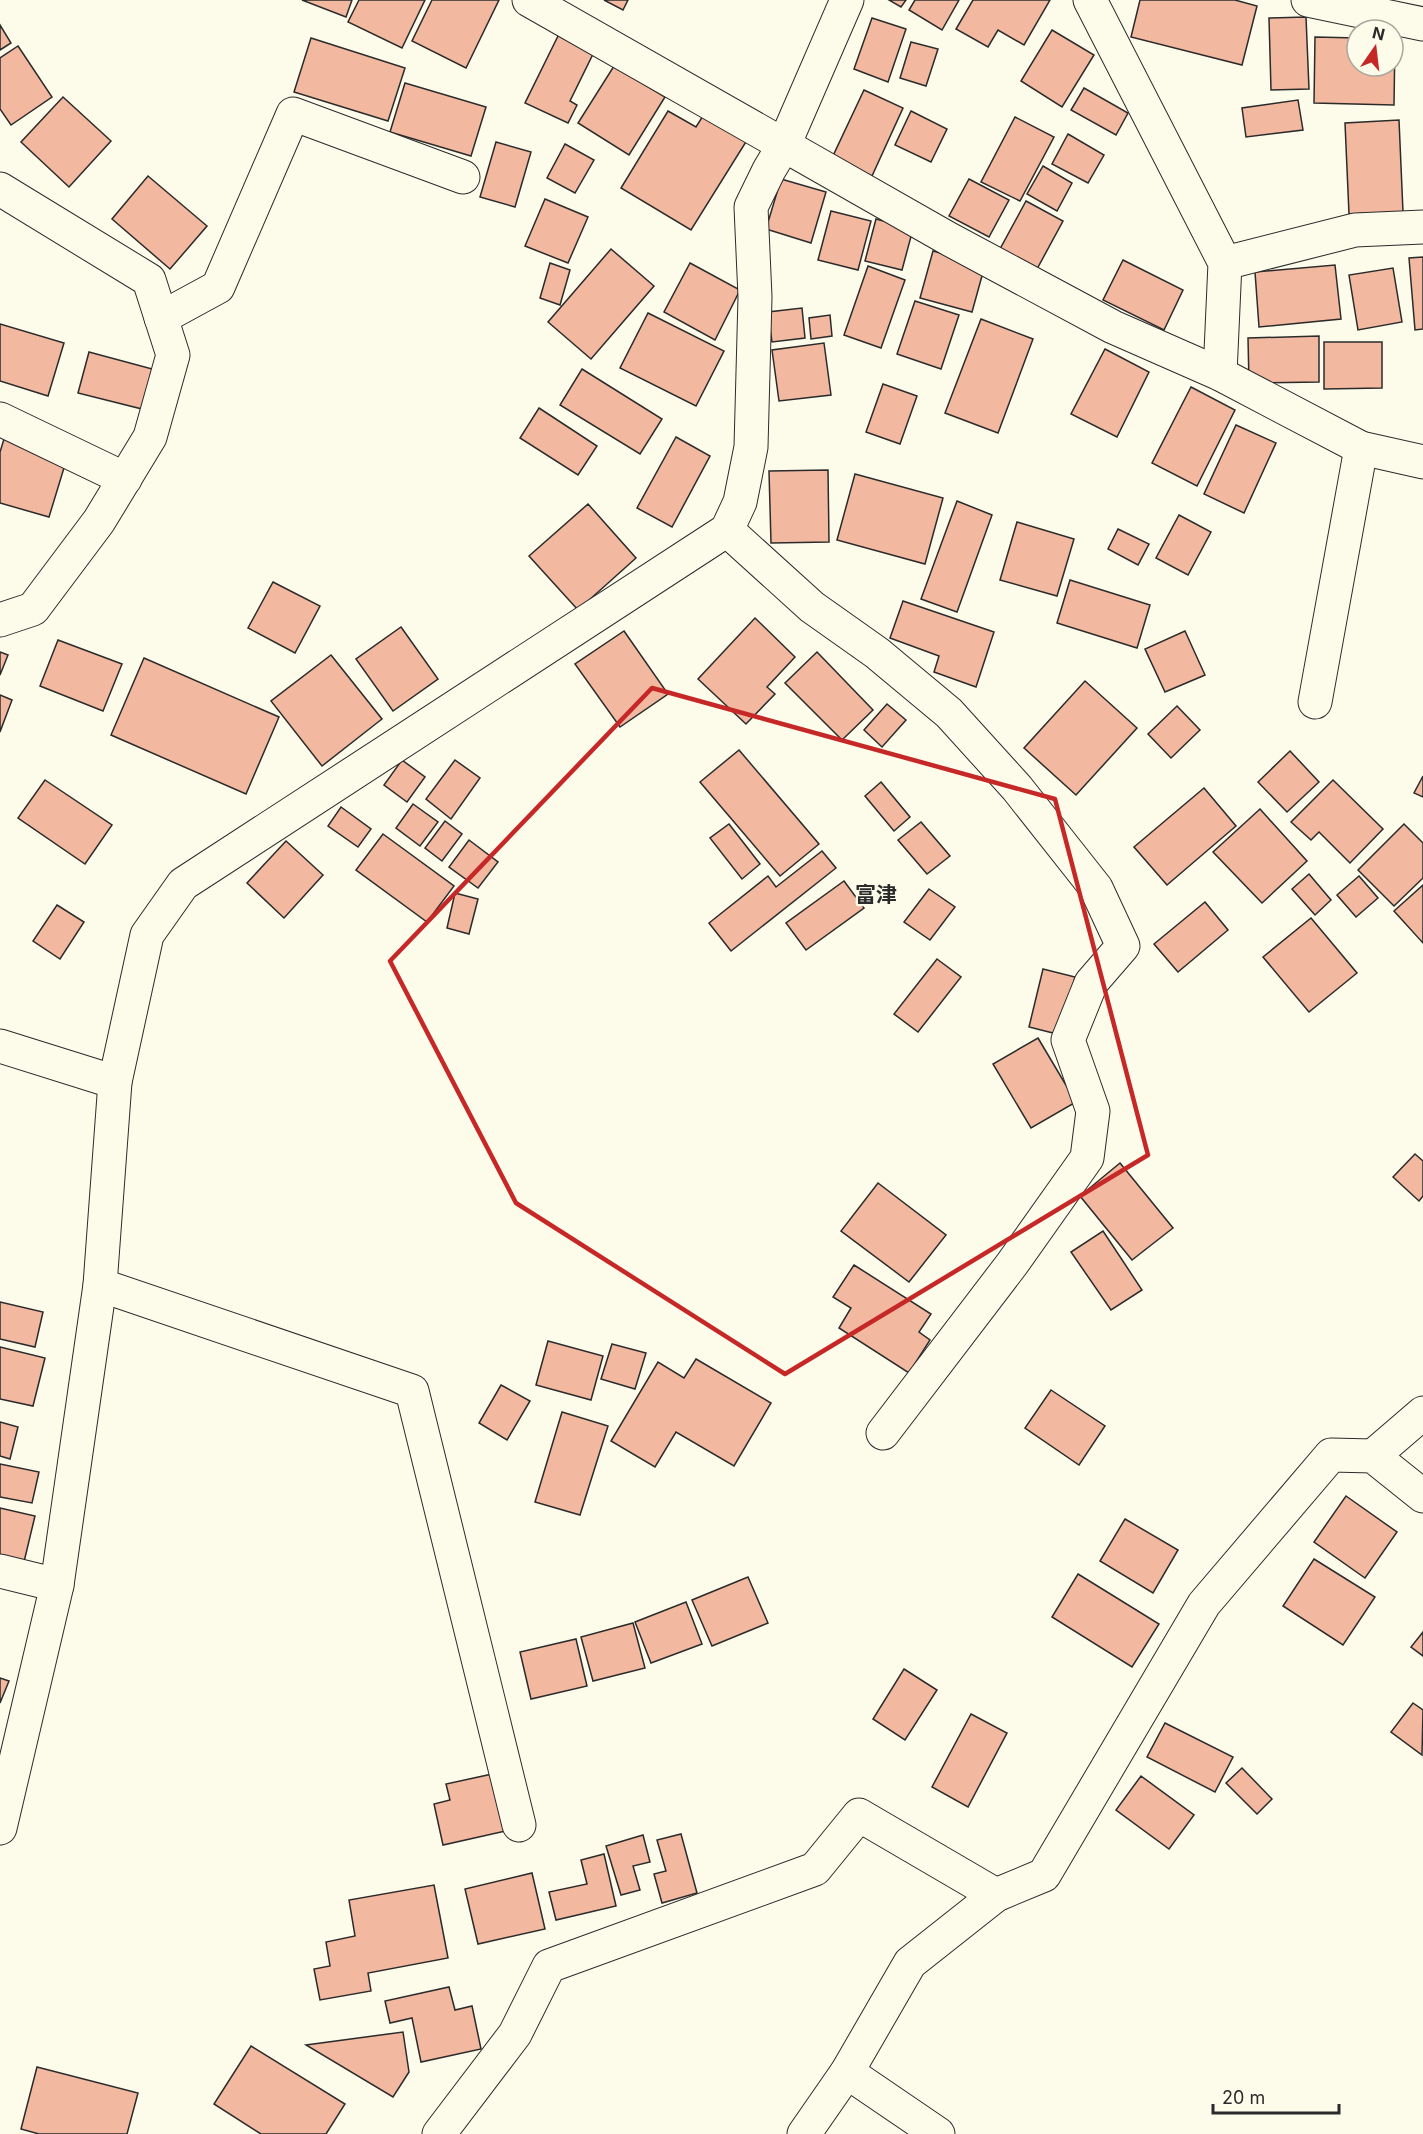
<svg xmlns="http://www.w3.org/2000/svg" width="1423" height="2134" font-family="Inter,'Noto Sans JP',sans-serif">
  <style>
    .building { fill: #f2b8a0; stroke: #2b2b2b; stroke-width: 1.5 }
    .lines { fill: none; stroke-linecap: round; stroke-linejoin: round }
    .minor-casing { stroke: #2b2b2b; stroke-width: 35 }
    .minor { stroke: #fdfbea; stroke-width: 33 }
    .marked { fill: none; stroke: #c62828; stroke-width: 4.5; stroke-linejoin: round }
    .labels { text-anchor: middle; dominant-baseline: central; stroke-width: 4.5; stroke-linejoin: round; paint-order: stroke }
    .quarter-label { font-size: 21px; font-weight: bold; fill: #2b2b2b; stroke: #fdfbea }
  </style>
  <rect width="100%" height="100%" fill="#fdfbea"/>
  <!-- building -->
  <g class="building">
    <polygon points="302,0 352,0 346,17"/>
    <polygon points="359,0 425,0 402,48 348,22"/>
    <polygon points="432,0 499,0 466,68 412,41"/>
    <polygon points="604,0 628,0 623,10"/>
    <polygon points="889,0 906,0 901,7"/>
    <polygon points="915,0 959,0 942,30 909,10"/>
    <polygon points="973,0 1050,0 1024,45 998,30 988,47 956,29"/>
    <polygon points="1140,0 1235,0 1257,6 1242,65 1131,37"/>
    <polygon points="1306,17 1309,89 1271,90 1269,18"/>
    <polygon points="872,18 906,29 888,82 854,69"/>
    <polygon points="0,25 11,43 0,50"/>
    <polygon points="1052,30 1094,55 1062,107 1021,81"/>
    <polygon points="559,34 594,52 570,101 577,105 568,123 525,103"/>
    <polygon points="1315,37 1357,38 1357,66 1393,66 1393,39 1395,39 1394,105 1314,103"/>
    <polygon points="311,38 405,68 388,121 294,92"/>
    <polygon points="911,42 938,49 926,86 900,78"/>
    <polygon points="18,46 52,97 11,125 0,109 0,58"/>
    <polygon points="614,66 665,97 629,155 578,123"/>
    <polygon points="405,83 486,107 471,156 390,132"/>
    <polygon points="1084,88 1128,113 1116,135 1071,110"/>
    <polygon points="864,90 903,108 872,176 832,158"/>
    <polygon points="63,97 111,141 69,187 21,142"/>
    <polygon points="1298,100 1303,130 1246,137 1242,108"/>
    <polygon points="668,111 696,127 706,111 749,137 691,230 621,188"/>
    <polygon points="911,111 947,129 931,162 895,145"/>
    <polygon points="1015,117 1054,137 1020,201 981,182"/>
    <polygon points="1399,120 1403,212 1349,214 1345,123"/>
    <polygon points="1068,134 1104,155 1088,183 1052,164"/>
    <polygon points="496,142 531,152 515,207 480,197"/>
    <polygon points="565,144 594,160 575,193 547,178"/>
    <polygon points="1043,166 1072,183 1057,211 1027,194"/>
    <polygon points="148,176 207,226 170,269 112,219"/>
    <polygon points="781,179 826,192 811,243 766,229"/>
    <polygon points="969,179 1009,200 989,237 949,216"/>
    <polygon points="545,199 588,217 568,263 525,246"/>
    <polygon points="1026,201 1063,221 1037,269 1000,249"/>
    <polygon points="831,211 871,221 858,270 818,260"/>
    <polygon points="876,219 913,229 902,270 865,261"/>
    <polygon points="611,249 654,286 591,359 548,322"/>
    <polygon points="933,251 985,265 972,312 920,298"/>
    <polygon points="1423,257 1423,329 1415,330 1409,258"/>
    <polygon points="1123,260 1183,290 1164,330 1103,300"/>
    <polygon points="550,263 570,270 560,305 540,298"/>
    <polygon points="690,263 740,290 715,340 664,312"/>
    <polygon points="1335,265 1341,319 1259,327 1255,272"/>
    <polygon points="868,266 905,280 881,348 844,335"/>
    <polygon points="1393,268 1402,322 1358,330 1349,275"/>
    <polygon points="915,301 959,315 941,369 897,354"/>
    <polygon points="802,308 805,338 772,342 768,312"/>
    <polygon points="648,313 724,351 696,406 620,368"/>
    <polygon points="830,315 832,336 811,339 809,318"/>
    <polygon points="981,319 1033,339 998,433 945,413"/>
    <polygon points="0,324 64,343 48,396 0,381"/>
    <polygon points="1319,336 1319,382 1249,383 1248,338"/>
    <polygon points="1324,342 1382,342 1382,388 1324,389"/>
    <polygon points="824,343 831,395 779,401 772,350"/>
    <polygon points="1105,349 1149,372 1117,437 1071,414"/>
    <polygon points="89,352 156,370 146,410 78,393"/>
    <polygon points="582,369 662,419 640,454 560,405"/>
    <polygon points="883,384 917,396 900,444 866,432"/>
    <polygon points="1191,387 1235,410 1197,486 1152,463"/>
    <polygon points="539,408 597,446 578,475 520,438"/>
    <polygon points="1236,425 1276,443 1244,513 1204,494"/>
    <polygon points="676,437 710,456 672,527 637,508"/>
    <polygon points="4,439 67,458 49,517 0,503 0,452"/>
    <polygon points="828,470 829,542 771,543 769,471"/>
    <polygon points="855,474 943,498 925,564 837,540"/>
    <polygon points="957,501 992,515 957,612 921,599"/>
    <polygon points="588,504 636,558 578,610 529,556"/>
    <polygon points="1179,515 1211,532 1188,575 1156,558"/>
    <polygon points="1017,522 1074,539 1057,596 1000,580"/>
    <polygon points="1118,529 1149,544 1138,565 1108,549"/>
    <polygon points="1070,580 1150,605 1137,648 1057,623"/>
    <polygon points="273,582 320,606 295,653 248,628"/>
    <polygon points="903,601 994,632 976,687 934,672 939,656 890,638"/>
    <polygon points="755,618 795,657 767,687 775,694 746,724 698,679"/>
    <polygon points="401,627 438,679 393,711 356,659"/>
    <polygon points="624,631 668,694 620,727 575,664"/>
    <polygon points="1185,631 1205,675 1165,692 1145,649"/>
    <polygon points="58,640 122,664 103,711 40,686"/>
    <polygon points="0,652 8,655 0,675"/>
    <polygon points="817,652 873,710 842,740 785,683"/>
    <polygon points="331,655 382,719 322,766 271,701"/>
    <polygon points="144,658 279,717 246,794 111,735"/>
    <polygon points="1085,681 1137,728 1076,795 1024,748"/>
    <polygon points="0,695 12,700 0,732"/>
    <polygon points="887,704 906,720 882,747 864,730"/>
    <polygon points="1177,706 1200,730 1171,758 1148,734"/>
    <polygon points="739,750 819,844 780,876 700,782"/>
    <polygon points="1290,751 1319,782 1287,812 1258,782"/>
    <polygon points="402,760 425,777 407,802 384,785"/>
    <polygon points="455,760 480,778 451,819 426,799"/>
    <polygon points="1423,776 1423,797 1414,793"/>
    <polygon points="45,780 112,825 85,864 18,818"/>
    <polygon points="1333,780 1383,829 1350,863 1319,832 1311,840 1291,822"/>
    <polygon points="881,782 910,817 894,831 865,796"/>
    <polygon points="1204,788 1236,826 1167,885 1134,847"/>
    <polygon points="413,804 438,822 420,846 396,828"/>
    <polygon points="341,807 371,829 358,847 328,826"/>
    <polygon points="1260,809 1307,861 1262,903 1213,852"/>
    <polygon points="445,821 462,834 442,861 425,848"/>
    <polygon points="921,822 950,856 927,874 898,840"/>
    <polygon points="729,824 760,864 742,879 710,838"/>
    <polygon points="1404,824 1423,843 1423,878 1394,906 1358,870"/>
    <polygon points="383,834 454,886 427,922 356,870"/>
    <polygon points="469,840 498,862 478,888 449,867"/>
    <polygon points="286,841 323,875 284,918 247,883"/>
    <polygon points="822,851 836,868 731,951 709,923 768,876 776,887"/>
    <polygon points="1309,874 1331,900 1315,915 1292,889"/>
    <polygon points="1359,876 1378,898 1356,917 1337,895"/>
    <polygon points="844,881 864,908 806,950 786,923"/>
    <polygon points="1423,885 1423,943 1394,911"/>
    <polygon points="929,889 955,907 930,940 904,922"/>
    <polygon points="455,893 478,899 469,934 447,928"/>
    <polygon points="1205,902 1228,930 1178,972 1154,944"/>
    <polygon points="57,905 84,922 60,959 33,941"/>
    <polygon points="1311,918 1357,973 1309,1012 1263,957"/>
    <polygon points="937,959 961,977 918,1032 894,1014"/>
    <polygon points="1043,969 1075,977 1061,1035 1029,1027"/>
    <polygon points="1038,1038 1076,1102 1031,1128 993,1064"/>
    <polygon points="1415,1154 1423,1161 1423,1196 1419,1201 1393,1177"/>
    <polygon points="1120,1163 1173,1228 1132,1260 1080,1196"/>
    <polygon points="878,1183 946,1235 909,1282 841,1231"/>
    <polygon points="1103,1231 1142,1290 1111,1310 1071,1252"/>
    <polygon points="854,1265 931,1314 919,1332 930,1340 909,1373 839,1328 851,1308 833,1297"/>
    <polygon points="0,1302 43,1312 35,1347 0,1339"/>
    <polygon points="548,1341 603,1356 591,1400 536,1385"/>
    <polygon points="612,1344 646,1353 635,1389 601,1379"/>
    <polygon points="0,1347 45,1358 33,1406 0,1399"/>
    <polygon points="696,1359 771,1403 734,1466 676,1432 655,1467 611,1441 658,1362 684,1378"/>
    <polygon points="501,1385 530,1401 507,1440 479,1423"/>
    <polygon points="1051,1390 1105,1426 1079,1465 1025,1428"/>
    <polygon points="562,1412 608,1426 580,1515 535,1502"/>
    <polygon points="0,1422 18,1427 10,1459 0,1456"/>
    <polygon points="0,1464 39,1472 32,1503 0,1497"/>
    <polygon points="1346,1496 1397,1532 1365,1578 1314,1542"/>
    <polygon points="0,1508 35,1516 23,1566 0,1561"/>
    <polygon points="1125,1519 1178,1550 1153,1593 1100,1561"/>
    <polygon points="1314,1559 1375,1597 1343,1645 1283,1606"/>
    <polygon points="1078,1574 1159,1624 1132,1667 1052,1617"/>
    <polygon points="748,1577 768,1623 712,1646 692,1600"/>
    <polygon points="686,1602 702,1644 651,1663 635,1622"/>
    <polygon points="633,1623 645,1668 593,1681 581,1637"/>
    <polygon points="1423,1632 1423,1656 1411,1647"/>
    <polygon points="576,1639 587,1686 531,1699 520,1652"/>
    <polygon points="904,1669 937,1690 905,1740 873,1719"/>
    <polygon points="0,1678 9,1681 0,1703"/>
    <polygon points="1413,1703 1423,1710 1422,1755 1391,1732"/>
    <polygon points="971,1714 1007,1733 968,1807 932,1787"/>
    <polygon points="1165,1723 1233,1757 1215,1792 1147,1757"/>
    <polygon points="1242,1768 1272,1799 1257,1814 1226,1783"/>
    <polygon points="497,1773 510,1830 443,1845 434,1804 450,1800 446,1784"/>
    <polygon points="1141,1776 1194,1815 1169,1849 1116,1810"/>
    <polygon points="681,1834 697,1893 662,1903 654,1874 666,1871 657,1840"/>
    <polygon points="643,1835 650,1862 633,1866 640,1890 621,1895 606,1846"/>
    <polygon points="604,1854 616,1906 556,1920 549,1892 587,1884 581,1860"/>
    <polygon points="532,1873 545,1929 478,1944 465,1889"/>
    <polygon points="434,1885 448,1958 368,1973 371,1991 320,2000 314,1969 330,1966 326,1942 355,1936 349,1900"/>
    <polygon points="449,1987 455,2010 472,2006 481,2049 421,2062 412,2018 390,2023 385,2001"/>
    <polygon points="403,2032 409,2072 393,2097 306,2045"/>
    <polygon points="251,2046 345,2104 326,2134 261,2134 214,2104"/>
    <polygon points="37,2067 138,2093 127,2134 39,2134 21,2129"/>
  </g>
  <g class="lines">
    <!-- minor casing -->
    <g class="minor-casing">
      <g id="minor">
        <polyline points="529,0 949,239 1113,327 1220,374 1361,448 1423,462"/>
        <polyline points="1090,0 1225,263 1220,374"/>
        <polyline points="1308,0 1423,24"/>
        <polyline points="0,189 149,280 173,355 150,437 99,521 33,609 0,620"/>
        <polyline points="1225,263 1355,230 1423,227"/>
        <polyline points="161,318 218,287 293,114 463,177"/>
        <polyline points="0,419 125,479"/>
        <polyline points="727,530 812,607 877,653 949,713 1017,788 1096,888 1123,946 1091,983 1068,1040 1093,1111 1087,1158 1012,1264 883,1433"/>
        <polyline points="1315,702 1361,448"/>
        <polyline points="0,1046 115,1082"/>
        <polyline points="100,1285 412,1391 519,1825"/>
        <polyline points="1373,1456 1423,1413"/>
        <polyline points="0,1571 57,1585"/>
        <polyline points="0,1828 57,1585 100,1285 115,1082 147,935 183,884 727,530 740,502 751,447 755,297 751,207 769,170 784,145 847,0"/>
        <polyline points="847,2072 938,2134"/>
        <polyline points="439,2134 515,2034 549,1966 815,1869 859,1815 996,1895"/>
        <polyline points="804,2134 847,2072 910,1963 996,1895 1044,1875 1204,1604 1331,1455 1373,1456 1423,1496"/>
      </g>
    </g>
    <!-- minor -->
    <use href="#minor" class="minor"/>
  </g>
  <!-- marked area -->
  <path class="marked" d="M652,688L1055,799L1148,1155L785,1374L516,1203L390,961Z"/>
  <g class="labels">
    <!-- quarter labels -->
    <g class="quarter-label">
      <text x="876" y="894">富津</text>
    </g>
  </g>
  <!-- north arrow -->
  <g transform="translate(1375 48) rotate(14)"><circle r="28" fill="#fdfbea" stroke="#a9a89e" stroke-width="1.5"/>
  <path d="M0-4.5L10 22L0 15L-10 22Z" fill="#c62828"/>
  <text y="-9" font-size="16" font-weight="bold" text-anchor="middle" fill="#2b2b2b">N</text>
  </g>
  <!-- scale -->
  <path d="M1213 2104v9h126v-9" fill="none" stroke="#2b2b2b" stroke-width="3"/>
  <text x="1222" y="2104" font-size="18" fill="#2b2b2b" stroke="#fdfbea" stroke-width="4.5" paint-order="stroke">20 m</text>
</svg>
